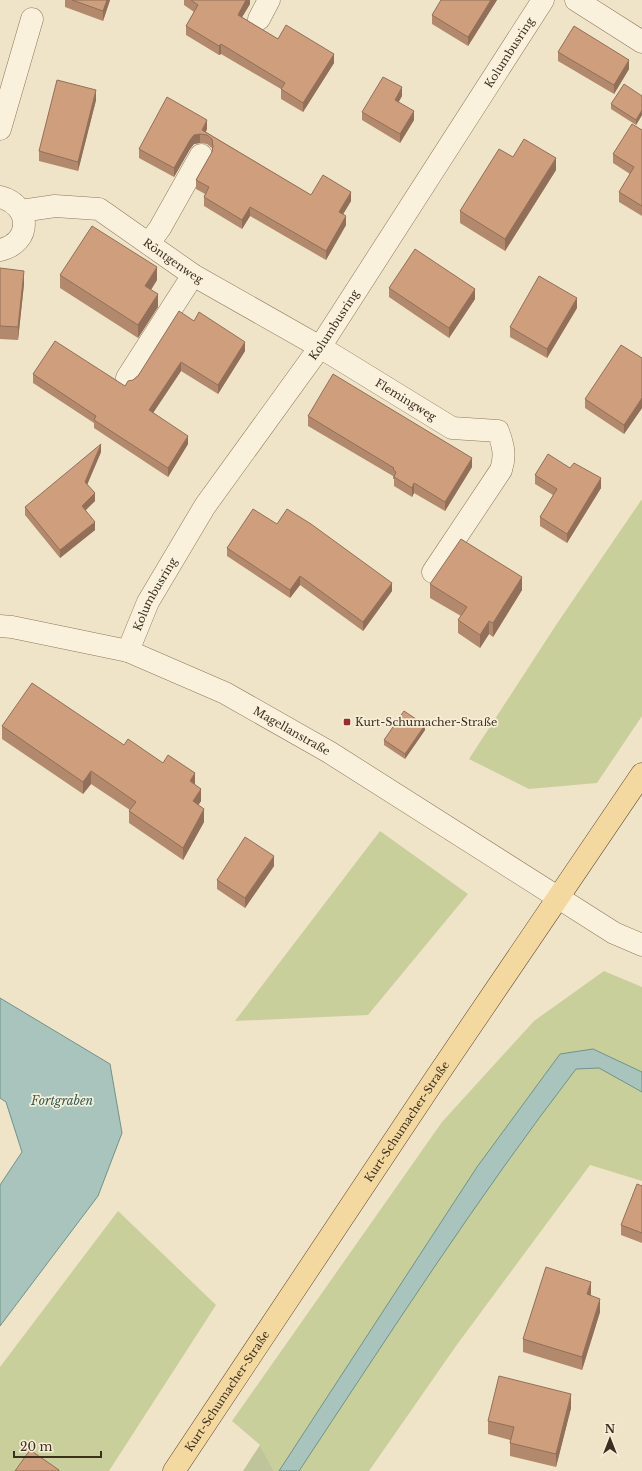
<svg xmlns="http://www.w3.org/2000/svg" width="642" height="1471" font-family="'Libre Baskerville',serif">
  <style>
    .green { fill: #c9cf9b }
    .cemetery { fill: #bfc49a }
    .water { fill: #a9c4bc; stroke: #6f938a }
    .lines { fill: none; stroke-linecap: round; stroke-linejoin: round }
    .minor-casing { stroke: #8d765c; stroke-width: 23 }
    .major-casing { stroke: #5b4430; stroke-width: 23 }
    .minor { stroke: #faf1dc; stroke-width: 22 }
    .major { stroke: #f3d9a0; stroke-width: 22 }
    .wall { fill: #b2896c }
    .shaded-wall { fill: #916f58 }
    .building { fill: #cf9f7d; stroke: #916f58 }
    .poi-dot { fill: #9e2a2b; stroke: #f7eed8; stroke-width: 1.5 }
    .labels { text-anchor: middle; dominant-baseline: central; stroke-width: 3.5; stroke-linejoin: round; paint-order: stroke }
    .street-label { font-size: 11px; fill: #3d2e20; stroke: #f7eed8 }
    .poi-label { font-size: 11px; fill: #3d2e20; stroke: #f7eed8; text-anchor: start }
    .water-label { font-size: 12px; font-style: italic; fill: #2f5d5a; stroke: #f7eed8 }
  </style>
  <rect width="100%" height="100%" fill="#f0e4c8"/>
  <!-- green -->
  <g class="green">
    <polygon points="642,499 642,716 597,783 529,789 469,759 556,625"/>
    <polygon points="380,831 468,894 368,1015 235,1021"/>
    <polygon points="604,971 642,987 642,1181 590,1165 456,1346 369,1471 274,1471 260,1445 232,1421 442,1122 534,1021"/>
    <polygon points="118,1211 216,1305 109,1471 0,1471 0,1367"/>
  </g>
  <!-- cemetery -->
  <polygon class="cemetery" points="260,1445 274,1471 243,1471"/>
  <!-- water -->
  <g class="water">
    <polygon points="0,998 110,1064 122,1133 98,1196 0,1326 0,1185 22,1152 6,1102 0,1098"/>
    <path d="M593,1049L642,1072V1092L599,1068L576,1069C477,1198 389,1335 299,1471H279L477,1167L560,1054Z"/>
  </g>
  <g class="lines">
    <!-- minor casing -->
    <g class="minor-casing">
      <g id="minor">
        <polyline points="576,0 642,42"/>
        <polyline points="259,19 269,0"/>
        <polyline points="0,129 32,19"/>
        <path d="M0,197C32,205 32,243 0,250"/>
        <path id="s1" d="M21,211L55,206L99,209L193,275L320,347L452,428L498,431C503,445 506,455 501,470L433,572"/>
        <polyline points="149,243 160,228 201,155"/>
        <polyline points="127,378 193,275"/>
        <path id="s2" d="M0,626L12,627L128,651L225,693L329,752L614,933L642,945"/>
        <path id="s3" d="M128,651L148,602L205,506L320,347L543,0"/>
      </g>
    </g>
    <!-- major casing -->
    <g class="major-casing">
      <g id="major">
        <path id="s4" d="M174,1471L435,1079L642,774"/>
      </g>
    </g>
    <!-- minor -->
    <use href="#minor" class="minor"/>
    <!-- major -->
    <use href="#major" class="major"/>
  </g>
  <!-- wall -->
  <g class="wall">
    <polygon points="65,0 110,0 103,21 65,7"/>
    <polygon points="184,0 250,0 250,4 242,17 278,39 334,63 303,112 281,99 281,89 221,54 219,55 186,35 186,26 194,12 184,5"/>
    <polygon points="497,0 468,46 432,24 432,15"/>
    <polygon points="558,52 629,69 614,94 558,61"/>
    <polygon points="402,96 398,102 414,120 400,143 362,120 362,112"/>
    <polygon points="642,96 642,115 636,125 611,109 611,104"/>
    <polygon points="96,100 78,171 39,161 39,151"/>
    <polygon points="207,129 206,132 311,195 351,201 343,214 346,225 326,260 250,216 242,229 204,206 204,197 205,194 196,189 196,180 212,152 212,148 207,144 200,143 194,144 190,149 174,177 139,158 139,149"/>
    <polygon points="642,130 642,216 619,202 619,192 630,174 613,163 613,154"/>
    <polygon points="513,157 556,170 505,251 460,223 460,211"/>
    <polygon points="0,268 24,284 18,340 0,339"/>
    <polygon points="60,275 157,280 151,290 158,307 138,338 60,288"/>
    <polygon points="389,288 475,299 449,338 389,297"/>
    <polygon points="577,308 547,358 510,337 510,327"/>
    <polygon points="194,321 245,351 218,394 181,371 153,413 188,444 168,477 94,428 94,423 33,383 33,374 125,386 133,380"/>
    <polygon points="642,358 642,408 624,434 585,408 585,399"/>
    <polygon points="308,416 472,467 445,511 414,493 412,497 394,486 394,479 393,479 393,476 308,426"/>
    <polygon points="101,452 87,484 95,501 85,510 95,530 60,558 25,515 25,507"/>
    <polygon points="570,468 601,488 567,543 540,526 540,517 553,495 535,484 535,475"/>
    <polygon points="277,524 392,591 363,631 300,585 290,598 227,556 227,548"/>
    <polygon points="430,584 522,590 493,637 489,634 480,648 458,633 458,620 461,616 430,598"/>
    <polygon points="2,726 124,745 195,785 201,801 198,805 204,822 183,860 129,823 129,811 130,810 91,784 83,794 2,739"/>
    <polygon points="425,730 405,759 384,745 384,740"/>
    <polygon points="274,866 245,908 217,889 217,880"/>
    <polygon points="642,1186 642,1243 621,1235 621,1225"/>
    <polygon points="591,1295 591,1296 600,1312 582,1370 523,1352 523,1339"/>
    <polygon points="571,1408 556,1467 510,1456 510,1440 488,1434 488,1421"/>
  </g>
  <!-- shaded-wall -->
  <g class="shaded-wall">
    <polygon points="107,0 110,0 103,21 103,11"/>
    <polygon points="246,0 250,0 250,4 238,24 238,15"/>
    <polygon points="491,0 497,0 468,46 468,37"/>
    <polygon points="221,44 221,54 219,55 219,46"/>
    <polygon points="334,54 334,63 303,112 303,103"/>
    <polygon points="629,60 629,69 614,94 614,85"/>
    <polygon points="402,87 402,96 395,109 395,100"/>
    <polygon points="96,90 96,100 78,171 78,162"/>
    <polygon points="642,110 642,115 636,125 636,120"/>
    <polygon points="414,111 414,120 400,143 400,134"/>
    <polygon points="207,120 207,129 204,134 202,130"/>
    <polygon points="200,134 200,143 194,144 190,149 174,177 174,168 190,140 194,135"/>
    <polygon points="556,158 556,170 505,251 505,239"/>
    <polygon points="351,192 351,201 339,221 339,212"/>
    <polygon points="250,207 250,216 242,229 242,220"/>
    <polygon points="346,216 346,225 326,260 326,251"/>
    <polygon points="157,267 157,280 145,299 145,286"/>
    <polygon points="24,271 24,284 18,340 18,327"/>
    <polygon points="475,289 475,299 449,338 449,328"/>
    <polygon points="158,294 158,307 138,338 138,325"/>
    <polygon points="577,298 577,308 547,358 547,349"/>
    <polygon points="245,342 245,351 218,394 218,385"/>
    <polygon points="181,362 181,371 149,419 149,410"/>
    <polygon points="642,398 642,408 624,434 624,425"/>
    <polygon points="188,436 188,444 168,477 168,468"/>
    <polygon points="101,444 101,452 85,490 85,482"/>
    <polygon points="472,458 472,467 445,511 445,502"/>
    <polygon points="601,478 601,488 567,543 567,534"/>
    <polygon points="414,483 414,493 412,497 412,488"/>
    <polygon points="95,493 95,501 82,514 82,506"/>
    <polygon points="95,522 95,530 60,558 60,550"/>
    <polygon points="300,576 300,585 290,598 290,590"/>
    <polygon points="522,577 522,590 493,637 493,623"/>
    <polygon points="392,583 392,591 363,631 363,622"/>
    <polygon points="489,621 489,634 480,648 480,635"/>
    <polygon points="425,725 425,730 405,759 405,754"/>
    <polygon points="91,771 91,784 83,794 83,782"/>
    <polygon points="195,773 195,785 190,781"/>
    <polygon points="201,789 201,801 193,814 193,801"/>
    <polygon points="204,809 204,822 183,860 183,848"/>
    <polygon points="274,856 274,866 245,908 245,898"/>
    <polygon points="591,1282 591,1295 587,1307 587,1294"/>
    <polygon points="600,1299 600,1312 582,1370 582,1357"/>
    <polygon points="571,1394 571,1408 556,1467 556,1454"/>
  </g>
  <!-- building -->
  <g class="building">
    <polygon points="72,0 107,0 103,11"/>
    <polygon points="191,0 246,0 238,15 278,39 286,25 334,54 303,103 281,89 285,83 221,44 219,46 186,26 198,5"/>
    <polygon points="441,0 491,0 468,37 432,15"/>
    <polygon points="574,26 629,60 614,85 558,52"/>
    <polygon points="383,77 402,87 395,100 414,111 400,134 362,112"/>
    <polygon points="57,80 96,90 78,162 39,151"/>
    <polygon points="624,84 642,96 642,110 636,120 611,104"/>
    <polygon points="167,97 207,120 202,130 311,195 323,175 351,192 339,212 346,216 326,251 250,207 242,220 204,197 209,187 196,180 212,152 213,146 212,139 207,135 200,134 194,135 190,140 174,168 139,149"/>
    <polygon points="632,124 642,130 642,206 619,192 634,167 613,154"/>
    <polygon points="524,139 556,158 505,239 460,211 499,149 513,157"/>
    <polygon points="92,226 157,267 145,286 158,294 138,325 60,275"/>
    <polygon points="415,249 475,289 449,328 389,288"/>
    <polygon points="0,268 24,271 18,327 0,326"/>
    <polygon points="539,276 577,298 547,349 510,327"/>
    <polygon points="179,311 194,321 199,312 245,342 218,385 181,362 149,410 188,436 168,468 94,420 96,416 33,374 55,341 125,386 128,381 133,380 138,376"/>
    <polygon points="621,345 642,358 642,398 624,425 585,399"/>
    <polygon points="333,374 472,458 445,502 414,483 412,488 394,477 396,472 393,469 394,468 308,416"/>
    <polygon points="101,444 85,482 95,493 82,506 95,522 60,550 25,507"/>
    <polygon points="548,454 570,468 574,463 601,478 567,534 540,517 557,489 535,475"/>
    <polygon points="253,509 277,524 287,509 311,524 392,583 363,622 300,576 290,590 227,548"/>
    <polygon points="461,539 522,577 493,623 489,621 480,635 458,620 467,607 430,584"/>
    <polygon points="32,683 124,745 128,739 163,763 168,755 195,773 190,781 201,789 193,801 204,809 183,848 129,811 136,802 91,771 83,782 2,726"/>
    <polygon points="404,711 425,725 405,754 384,740"/>
    <polygon points="245,837 274,856 245,898 217,880"/>
    <polygon points="637,1184 642,1186 642,1233 621,1225"/>
    <polygon points="546,1267 591,1282 587,1294 600,1299 582,1357 523,1339"/>
    <polygon points="499,1376 571,1394 556,1454 510,1443 514,1427 488,1421"/>
    <polygon points="30,1450 59,1470 59,1471 15,1471"/>
  </g>
  <!-- markers -->
  <rect class="poi-dot" x="343" y="718" width="8" height="8" rx="2"/>
  <g class="labels">
    <!-- street labels -->
    <g class="street-label">
      <text stroke="none"><textPath href="#s3" startOffset="711">Kolumbusring</textPath></text>
      <text stroke="none"><textPath href="#s1" startOffset="169">Röntgenweg</textPath></text>
      <text stroke="none"><textPath href="#s3" startOffset="387">Kolumbusring</textPath></text>
      <text stroke="none"><textPath href="#s1" startOffset="440">Flemingweg</textPath></text>
      <text stroke="none"><textPath href="#s3" startOffset="63">Kolumbusring</textPath></text>
      <text stroke="none"><textPath href="#s2" startOffset="313">Magellanstraße</textPath></text>
      <text stroke="none"><textPath href="#s4" startOffset="420">Kurt-Schumacher-Straße</textPath></text>
      <text stroke="none"><textPath href="#s4" startOffset="96">Kurt-Schumacher-Straße</textPath></text>
    </g>
    <!-- poi labels -->
    <g class="poi-label">
      <text x="355" y="722">Kurt-Schumacher-Straße</text>
    </g>
    <!-- water labels -->
    <g class="water-label">
      <text x="62" y="1100">Fortgraben</text>
    </g>
  </g>
  <!-- north arrow -->
  <g transform="translate(610 1439)" stroke="#f7eed8" stroke-width="3" paint-order="stroke">
  <path d="M0-3L7 15L0 10L-7 15Z" fill="#3d2e20"/>
  <text y="-6" font-size="11" font-weight="bold" text-anchor="middle" fill="#3d2e20">N</text>
  </g>
  <!-- scale -->
  <path d="M14 1451v6h87v-6" fill="none" stroke="#3d2e20" stroke-width="2"/>
  <text x="20" y="1451" font-size="12" fill="#3d2e20" stroke="#f7eed8" stroke-width="3" paint-order="stroke">20 m</text>
</svg>
